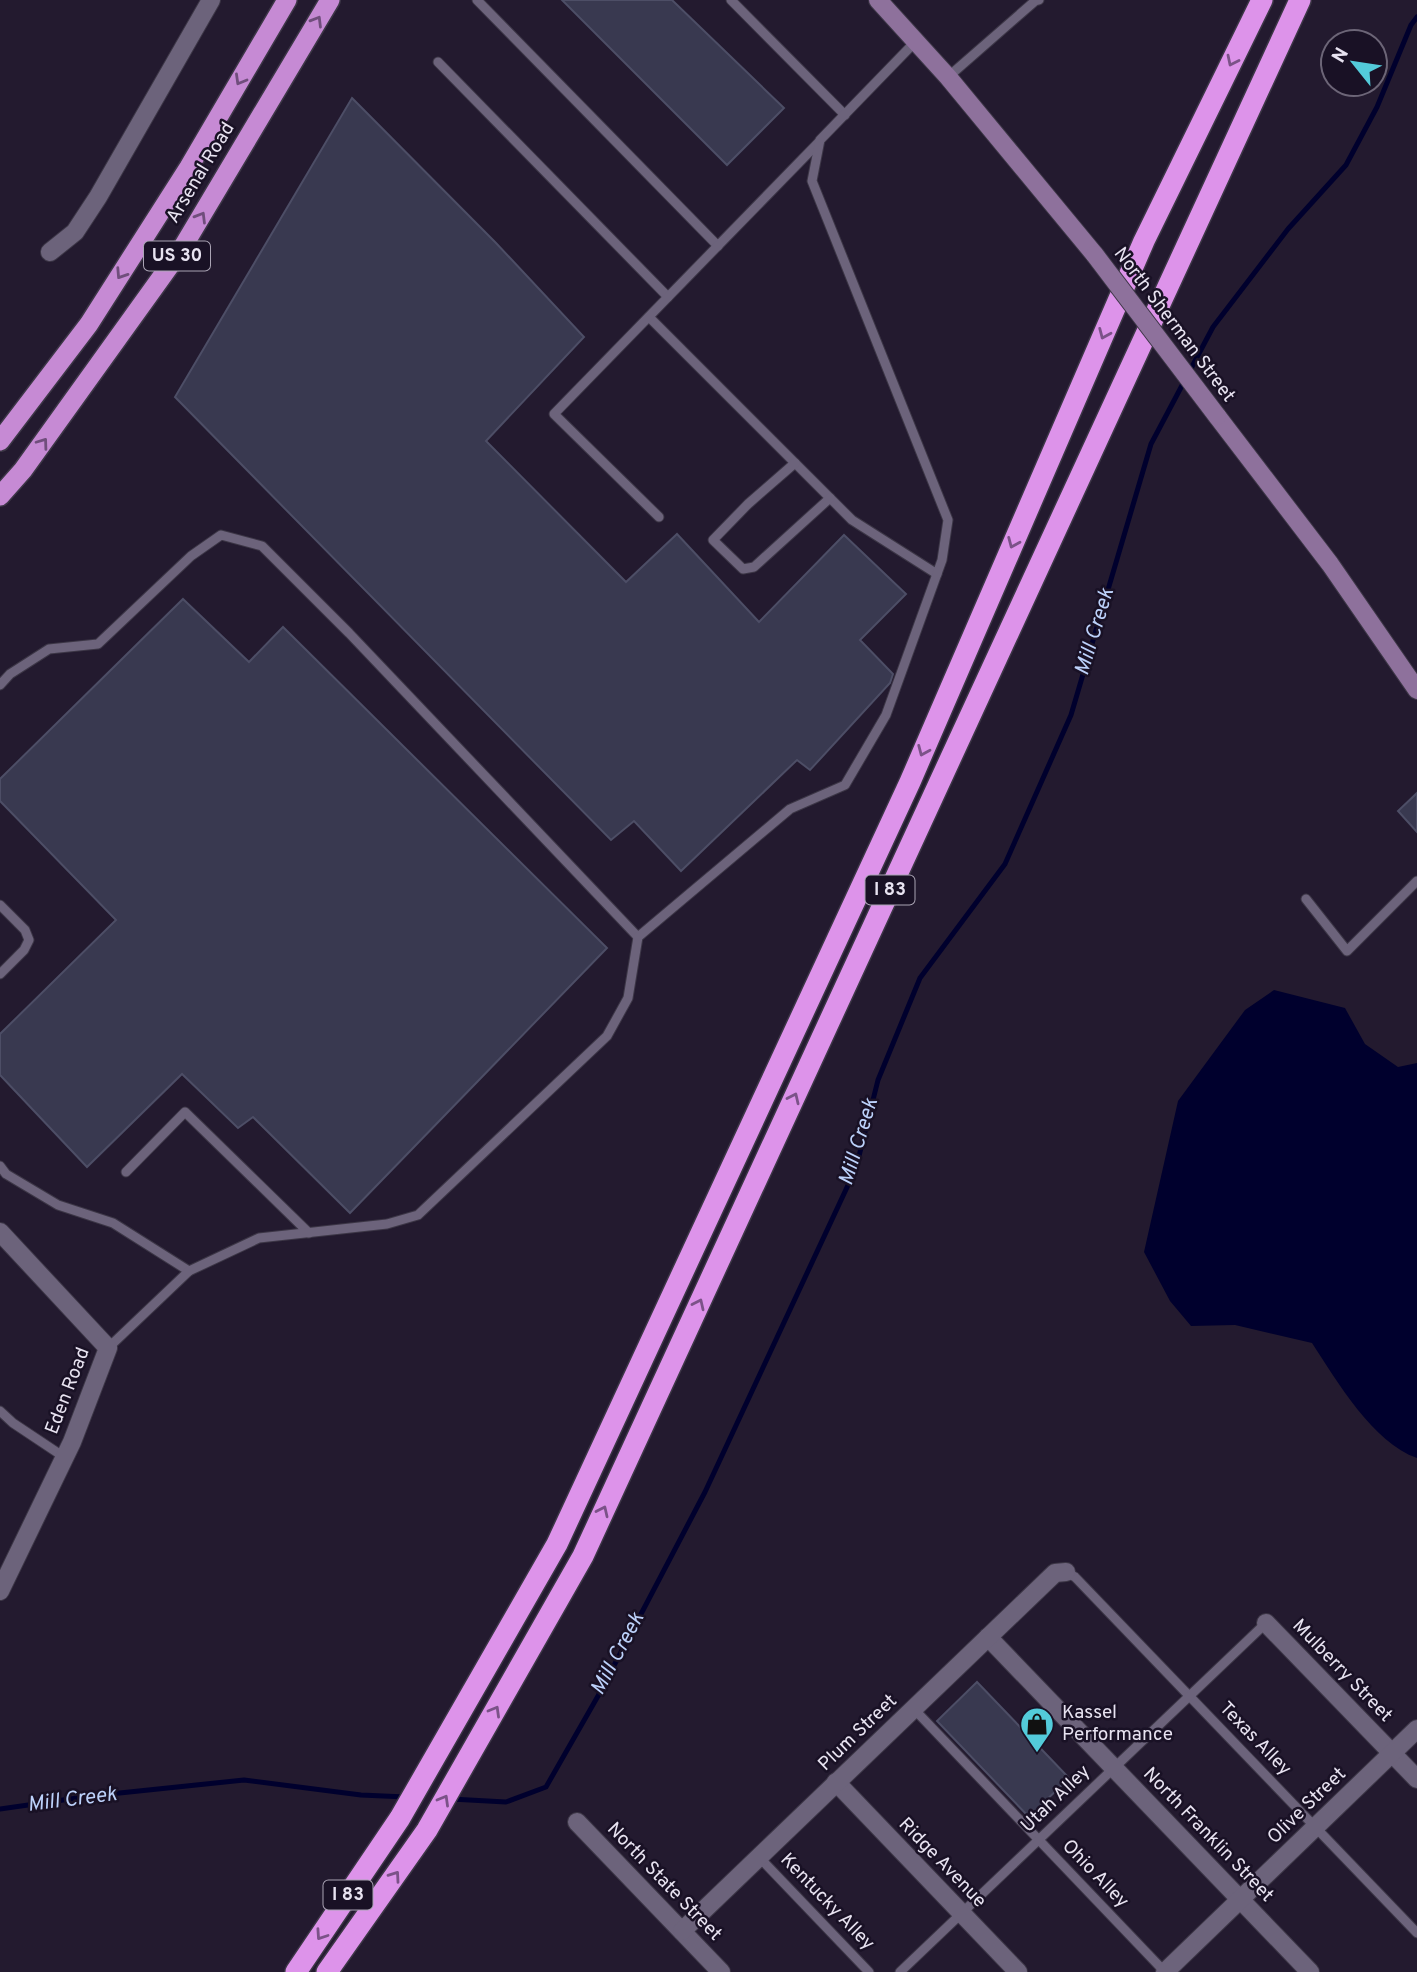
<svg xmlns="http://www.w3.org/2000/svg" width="1417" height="1972" font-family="Overpass,sans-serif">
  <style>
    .water { fill: #00002d }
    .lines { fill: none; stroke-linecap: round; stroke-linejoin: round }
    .stream { stroke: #00002d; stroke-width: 5 }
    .building { fill: #393950; stroke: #4d4e66; stroke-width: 2 }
    .service-casing { stroke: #3c3646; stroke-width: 11 }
    .minor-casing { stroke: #3c3646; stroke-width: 20 }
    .secondary-casing { stroke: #3c3646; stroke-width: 20 }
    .trunk-casing { stroke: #3c3646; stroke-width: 22 }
    .motorway-casing { stroke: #3c3646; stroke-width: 24 }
    .service { stroke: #6c637b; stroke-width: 9 }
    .minor { stroke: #6c637b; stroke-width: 18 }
    .secondary { stroke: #8e719c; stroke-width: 18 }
    .trunk { stroke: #c68ad4; stroke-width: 19 }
    .motorway { stroke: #dd93ea; stroke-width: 21 }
    .secondary-bridge-casing { stroke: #3c3646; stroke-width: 20; stroke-linecap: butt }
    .secondary-bridge { stroke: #8e719c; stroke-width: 18 }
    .oneway { stroke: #704e7c }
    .oneway2 { stroke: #7b5288 }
    .labels { text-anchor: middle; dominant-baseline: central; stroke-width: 5; stroke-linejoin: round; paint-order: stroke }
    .shield { fill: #191125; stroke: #aaa4b4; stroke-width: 2 }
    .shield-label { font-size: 18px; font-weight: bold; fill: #e8e3f1 }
    .street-label { font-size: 19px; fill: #e8e3f1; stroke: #191125 }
    .poi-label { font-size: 19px; fill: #e8e3f1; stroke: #191125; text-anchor: start }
    .water-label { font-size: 21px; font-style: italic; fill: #bcd1fa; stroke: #191125 }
  </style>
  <rect width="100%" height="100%" fill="#231a2f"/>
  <!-- water -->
  <path class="water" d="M1274,990L1345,1008L1365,1044L1398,1067L1417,1063V1458C1373,1443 1337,1381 1312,1343L1235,1325L1191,1326L1170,1301L1144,1252L1178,1101L1245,1010Z"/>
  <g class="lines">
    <!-- stream -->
    <g class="stream">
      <polyline points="451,1799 506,1802 546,1787 598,1696 705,1492 856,1168 878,1080 920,978 1005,864 1071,715 1151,444 1213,327 1288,229 1346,165 1377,107 1411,25 1417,17"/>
      <polyline points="0,1809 91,1796 244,1780 361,1795 406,1797"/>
    </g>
  </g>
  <!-- building -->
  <g class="building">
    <polygon points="562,0 672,0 784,108 727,165"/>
    <polygon points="352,98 496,243 584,337 486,441 626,582 677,534 759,622 844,535 906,594 860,640 893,674 890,683 810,770 797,760 681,871 634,821 611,840 175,397"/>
    <polygon points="183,599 249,662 283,627 607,948 350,1213 253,1117 238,1128 182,1074 87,1167 0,1075 0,1034 116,920 0,801 0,779"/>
    <polygon points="1417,793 1417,832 1398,811"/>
    <polygon points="977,1682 1069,1778 1029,1817 937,1721"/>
  </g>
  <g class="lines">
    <!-- service casing -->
    <g class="service-casing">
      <g id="service">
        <polyline points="477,0 718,246"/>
        <polyline points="731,0 845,115"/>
        <polyline points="438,62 668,297"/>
        <polyline points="948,77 1035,1 1039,0"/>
        <polyline points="649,317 852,520 937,574"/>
        <polyline points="795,463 748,504 713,540 743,569 754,567 830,498"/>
        <polyline points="659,517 554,414 819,142"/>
        <polyline points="0,685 10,674 49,649 98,644 191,556 221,535 262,546 349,633 638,937"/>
        <polyline points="1306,899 1347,951 1417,881"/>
        <polyline points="0,905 25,930 29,940 24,950 0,974"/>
        <polyline points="0,1166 6,1174 58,1205 113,1223 189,1271"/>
        <polyline points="126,1172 185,1112 309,1233"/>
        <polyline points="108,1348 189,1271 259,1238 387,1224 418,1215 607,1036 628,998 638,937 790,809 845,785 886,715 942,560 948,520 812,181 820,140 916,41"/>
        <polyline points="0,1411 13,1423 64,1457"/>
        <polyline points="1066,1572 1075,1577 1417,1933"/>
        <polyline points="913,1708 1165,1972"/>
        <polyline points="759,1857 869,1972"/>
        <polyline points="900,1972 1266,1623"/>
      </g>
    </g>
    <!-- minor casing -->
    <g class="minor-casing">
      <g id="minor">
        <polyline points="50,252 75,232 98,197 211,0"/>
        <polyline points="0,1232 108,1348 72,1442 0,1591"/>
        <polyline points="1266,1623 1417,1779"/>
        <polyline points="988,1637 1310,1972"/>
        <polyline points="836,1782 1018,1972"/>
        <polyline points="577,1822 721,1972"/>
        <polyline points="682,1931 1055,1573 1066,1572"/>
        <polyline points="1165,1972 1417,1729"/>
      </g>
    </g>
    <!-- secondary casing -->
    <g class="secondary-casing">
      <g id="secondary">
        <polyline points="878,0 948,77 1095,255"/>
        <polyline points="1217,416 1330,564 1417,690"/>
      </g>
    </g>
    <!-- trunk casing -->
    <g class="trunk-casing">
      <g id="trunk">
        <polyline points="0,441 89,324 189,167 287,0"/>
        <polyline points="0,496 23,470 181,250 330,0"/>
      </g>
    </g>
    <!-- motorway casing -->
    <g class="motorway-casing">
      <g id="motorway">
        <polyline points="296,1972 400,1818 557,1544 910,782 1144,241 1262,0"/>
        <polyline points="327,1972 427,1830 583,1556 1300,0"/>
      </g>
    </g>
    <!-- service -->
    <use href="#service" class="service"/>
    <!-- minor -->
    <use href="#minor" class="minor"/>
    <!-- secondary -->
    <use href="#secondary" class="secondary"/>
    <!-- trunk -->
    <use href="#trunk" class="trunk"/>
    <!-- motorway -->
    <use href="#motorway" class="motorway"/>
    <!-- secondary-bridge casing -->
    <g class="secondary-bridge-casing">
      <polyline id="secondary-bridge" points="1095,255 1217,416"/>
    </g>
    <!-- secondary-bridge -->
    <use href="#secondary-bridge" class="secondary-bridge"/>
  </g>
  <!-- one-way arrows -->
  <defs><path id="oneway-chevron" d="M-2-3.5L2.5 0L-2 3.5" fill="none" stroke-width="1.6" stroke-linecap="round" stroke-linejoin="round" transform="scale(1.75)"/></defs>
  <g class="oneway">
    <use href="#oneway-chevron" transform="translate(317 21) rotate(-59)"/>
    <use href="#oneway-chevron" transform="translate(240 80) rotate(120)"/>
    <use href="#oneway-chevron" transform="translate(201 217) rotate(-59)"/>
    <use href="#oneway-chevron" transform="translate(121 274) rotate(123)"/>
    <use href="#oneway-chevron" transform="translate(43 443) rotate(-54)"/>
  </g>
  <g class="oneway2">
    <use href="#oneway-chevron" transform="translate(1232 61) rotate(116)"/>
    <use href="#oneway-chevron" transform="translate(1104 334) rotate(113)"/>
    <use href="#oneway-chevron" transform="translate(1013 543) rotate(113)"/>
    <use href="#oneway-chevron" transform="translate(923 751) rotate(113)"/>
    <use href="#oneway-chevron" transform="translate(794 1098) rotate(-65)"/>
    <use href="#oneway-chevron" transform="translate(699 1304) rotate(-65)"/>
    <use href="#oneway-chevron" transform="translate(603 1511) rotate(-65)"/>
    <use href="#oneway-chevron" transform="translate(495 1711) rotate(-60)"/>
    <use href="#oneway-chevron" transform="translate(444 1800) rotate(-60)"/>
    <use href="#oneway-chevron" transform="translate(395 1876) rotate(-55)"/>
    <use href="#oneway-chevron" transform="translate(321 1935) rotate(124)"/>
  </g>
  <!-- icons -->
  <defs>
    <g id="shop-pin" transform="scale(1.75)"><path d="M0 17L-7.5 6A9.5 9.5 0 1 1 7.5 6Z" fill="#53cbda" stroke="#191125"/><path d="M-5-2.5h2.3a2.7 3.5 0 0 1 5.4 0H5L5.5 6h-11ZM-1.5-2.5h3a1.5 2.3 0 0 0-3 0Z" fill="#111"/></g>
  </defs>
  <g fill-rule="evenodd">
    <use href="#shop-pin" x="1037" y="1724"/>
  </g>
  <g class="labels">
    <!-- shield labels -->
    <g class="shield">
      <rect x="144" y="241.5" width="66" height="29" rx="5"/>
      <rect x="865.5" y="875.5" width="49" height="29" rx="5"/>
      <rect x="323.5" y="1880.5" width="49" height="29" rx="5"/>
    </g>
    <g class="shield-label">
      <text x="177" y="256">US 30</text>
      <text x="890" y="890">I 83</text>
      <text x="348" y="1895">I 83</text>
    </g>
    <!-- street labels -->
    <g class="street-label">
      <text transform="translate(201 173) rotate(-59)">Arsenal Road</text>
      <text transform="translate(1174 325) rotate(53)">North Sherman Street</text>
      <text transform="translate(68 1391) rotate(-69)">Eden Road</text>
      <text transform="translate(1342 1671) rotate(46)">Mulberry Street</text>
      <text transform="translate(858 1733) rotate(-44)">Plum Street</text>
      <text transform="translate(1255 1739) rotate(46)">Texas Alley</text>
      <text transform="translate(1056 1799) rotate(-44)">Utah Alley</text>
      <text transform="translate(1307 1806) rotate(-44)">Olive Street</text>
      <text transform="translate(1208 1835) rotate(46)">North Franklin Street</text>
      <text transform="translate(942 1863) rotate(46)">Ridge Avenue</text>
      <text transform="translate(1095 1874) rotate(46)">Ohio Alley</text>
      <text transform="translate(664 1882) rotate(46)">North State Street</text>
      <text transform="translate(827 1902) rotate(46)">Kentucky Alley</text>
    </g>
    <!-- poi labels -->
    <g class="poi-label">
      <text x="1062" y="1713">Kassel<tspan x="1062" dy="22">Performance</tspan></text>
    </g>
    <!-- water labels -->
    <g class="water-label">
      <text transform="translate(1095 632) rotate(-73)">Mill Creek</text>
      <text transform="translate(859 1142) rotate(-73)">Mill Creek</text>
      <text transform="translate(618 1654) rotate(-62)">Mill Creek</text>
      <text transform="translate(72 1800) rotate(-7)">Mill Creek</text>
    </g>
  </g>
  <!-- north arrow -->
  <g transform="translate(1354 63) rotate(300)"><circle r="33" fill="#191125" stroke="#6c6577" stroke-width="2"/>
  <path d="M0-5L12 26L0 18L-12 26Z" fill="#53cbda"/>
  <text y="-10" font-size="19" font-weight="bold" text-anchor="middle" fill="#e8e3f1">N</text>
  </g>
</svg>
